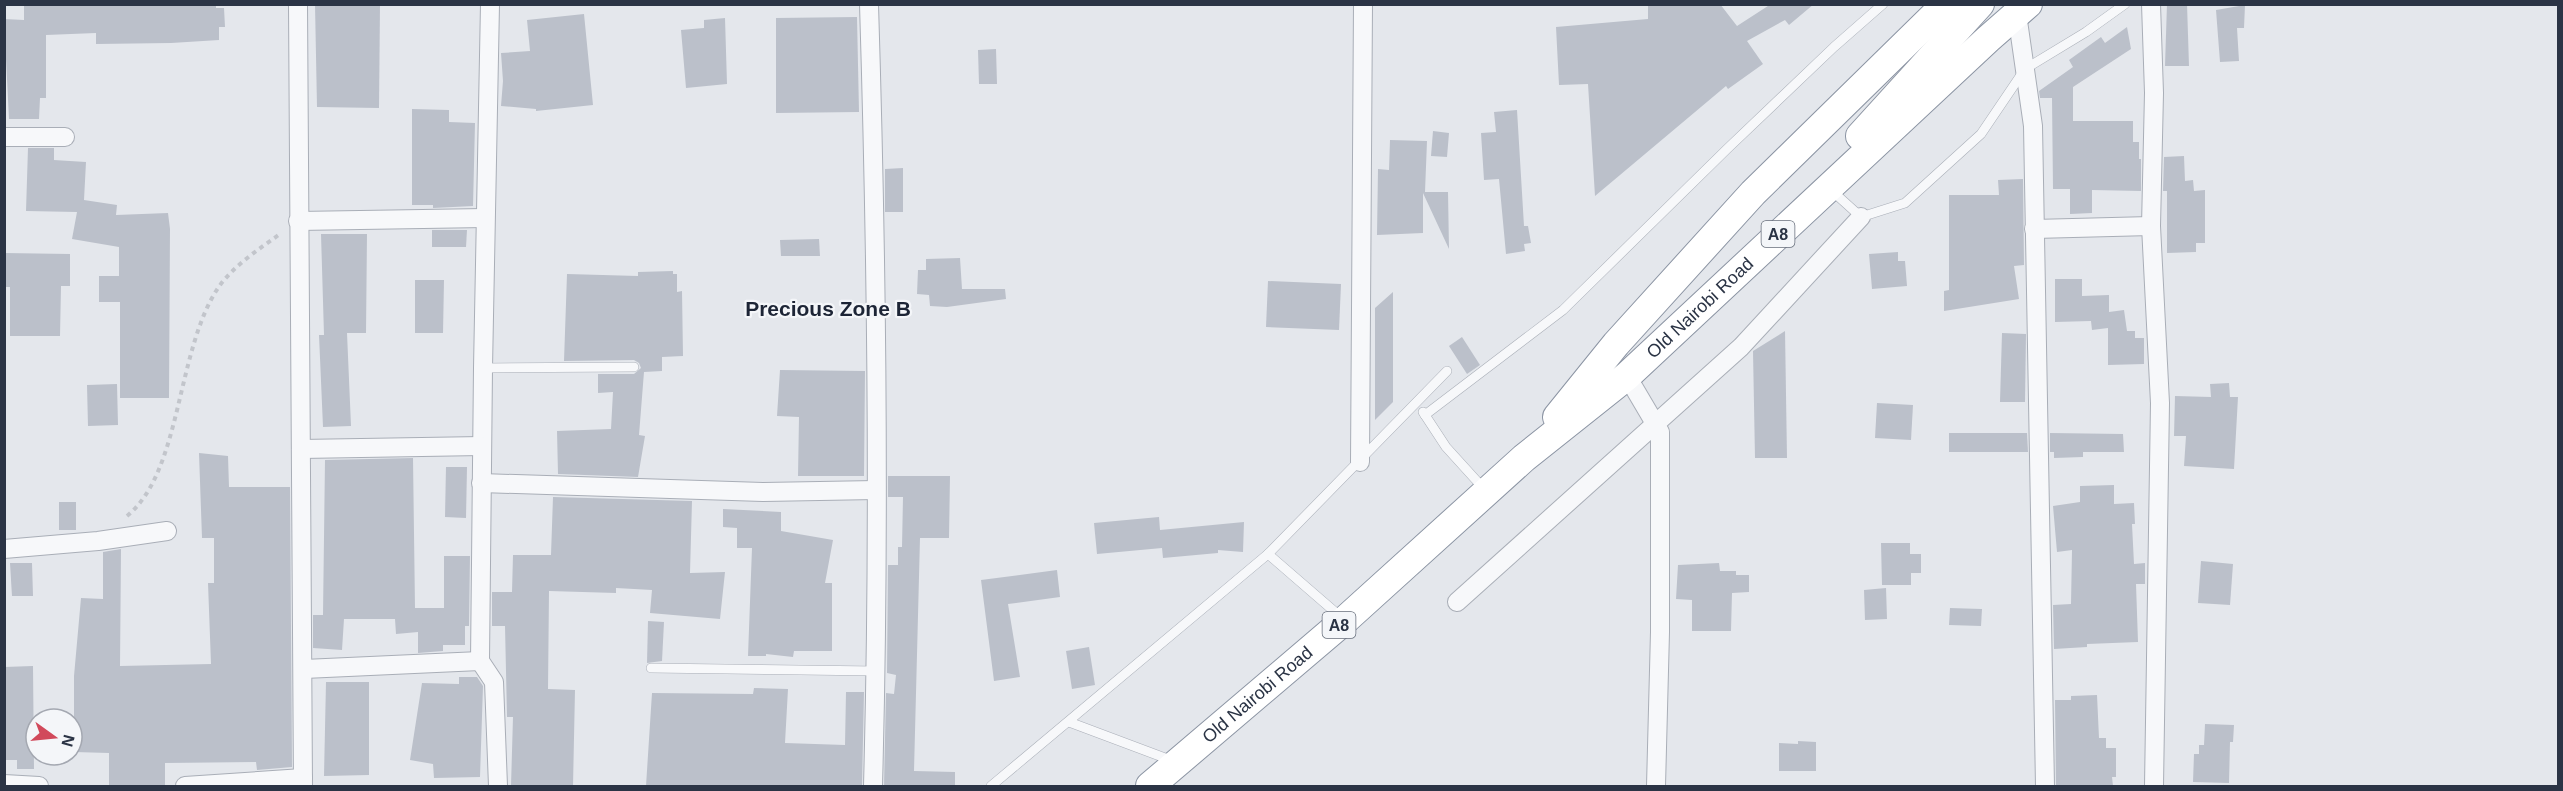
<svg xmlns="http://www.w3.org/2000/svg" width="2563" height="791" font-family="Helvetica,sans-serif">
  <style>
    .building { fill: #bbc0ca }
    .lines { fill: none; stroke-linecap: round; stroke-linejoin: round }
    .service-casing { stroke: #a9aeb7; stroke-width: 10 }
    .minor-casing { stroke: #a9aeb7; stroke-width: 20 }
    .trunk-casing { stroke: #8b94a3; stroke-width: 30 }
    .path { stroke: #c2c5cb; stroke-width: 4; stroke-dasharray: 4.5 4.5; stroke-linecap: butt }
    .service { stroke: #f7f8fa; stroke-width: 9 }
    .minor { stroke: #f7f8fa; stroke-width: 18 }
    .trunk { stroke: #fff; stroke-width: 28 }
    .labels { text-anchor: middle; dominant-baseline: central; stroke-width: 4.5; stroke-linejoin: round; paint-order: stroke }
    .shield { fill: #f4f6f9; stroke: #676e7b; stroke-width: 1.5 }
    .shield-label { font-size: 16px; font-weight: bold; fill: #2b3445 }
    .street-label { font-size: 18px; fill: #2b3445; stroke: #f4f6f9 }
    .quarter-label { font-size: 21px; font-weight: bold; fill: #1d2536; stroke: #f4f6f9 }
  </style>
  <rect width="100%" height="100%" fill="#e4e7ec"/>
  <!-- building -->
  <g class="building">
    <polygon points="24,4 216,4 216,8 224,8 225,27 219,27 219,40 171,43 96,44 96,33 46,35 46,98 40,98 39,119 9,119 4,19 24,20"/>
    <polygon points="315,4 380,4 379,108 317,107"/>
    <polygon points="1648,4 1720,4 1737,26 1771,4 1814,4 1789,25 1785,20 1747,41 1763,64 1728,89 1726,86 1595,196 1588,84 1559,85 1556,27 1648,19"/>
    <polygon points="2167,4 2187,4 2189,66 2165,66"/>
    <polygon points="2245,5 2244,28 2237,28 2239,61 2220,62 2216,10"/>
    <polygon points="584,14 593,105 536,111 536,109 501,106 503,81 501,53 530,51 527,20"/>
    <polygon points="857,17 859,112 776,113 776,18"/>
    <polygon points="725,18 727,84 686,88 681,30 704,28 704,20"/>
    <polygon points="2127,27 2131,49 2073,87 2073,121 2133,121 2133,142 2139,142 2139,159 2141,159 2141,191 2092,190 2092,213 2070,214 2070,189 2053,189 2052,98 2040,98 2039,91 2073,67 2069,60 2101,37 2105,43"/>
    <polygon points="996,49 997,84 979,84 978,50"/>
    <polygon points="412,109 449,110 449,122 475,123 473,206 433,208 433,205 412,205"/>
    <polygon points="1517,110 1524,226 1528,226 1531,243 1524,244 1525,251 1506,254 1499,179 1484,180 1481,133 1496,132 1494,112"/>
    <polygon points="1433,131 1449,133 1447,157 1431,156"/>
    <polygon points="1390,140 1427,141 1425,192 1448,192 1449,249 1423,193 1423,233 1377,235 1378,169 1389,170"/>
    <polygon points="28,148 54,148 54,160 86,162 84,200 117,205 116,215 168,213 170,229 169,398 120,398 120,302 99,302 99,276 119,276 119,247 72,239 77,212 26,211"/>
    <polygon points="2184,156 2185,181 2193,180 2194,191 2205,190 2205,243 2196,243 2196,252 2167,253 2167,191 2163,191 2164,157"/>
    <polygon points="903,168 903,212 885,212 885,169"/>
    <polygon points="2023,179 2024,265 2014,266 2019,299 1944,311 1944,291 1949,290 1949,195 1999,195 1998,180"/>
    <polygon points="432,230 467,230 466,247 432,247"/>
    <polygon points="321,234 367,234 366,333 347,333 351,426 323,427 319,335 324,335"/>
    <polygon points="819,239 820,256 781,256 780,240"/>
    <polygon points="1898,252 1898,261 1905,261 1907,286 1872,289 1869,254"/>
    <polygon points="4,253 70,254 70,286 61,286 60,336 10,336 10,287 4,287"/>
    <polygon points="960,258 962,289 1005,289 1006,299 947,307 930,306 929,295 917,294 918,270 926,270 926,259"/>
    <polygon points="673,271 673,274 677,274 677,292 682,291 683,356 662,357 662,371 644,372 639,435 645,436 638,477 558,474 557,431 611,429 613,392 598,393 598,374 634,374 641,368 639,363 634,360 564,361 567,274 638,276 638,272"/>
    <polygon points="2055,279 2082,279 2082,296 2109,295 2109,312 2124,310 2127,331 2135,331 2135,338 2144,338 2144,364 2108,365 2108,328 2092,330 2091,321 2055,322"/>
    <polygon points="415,280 444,280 443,333 415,333"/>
    <polygon points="1268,281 1341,284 1339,330 1266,327"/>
    <polygon points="1393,292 1393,402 1375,420 1375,308"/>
    <polygon points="1785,331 1787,458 1755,458 1753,351"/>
    <polygon points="2002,333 2026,334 2025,402 2000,402"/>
    <polygon points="1462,337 1480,365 1467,374 1449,346"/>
    <polygon points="780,370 865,371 864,476 798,476 799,417 777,416"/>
    <polygon points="2229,383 2230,397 2238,397 2234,469 2184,466 2186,436 2174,436 2175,396 2211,397 2210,384"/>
    <polygon points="117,384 118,425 88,426 87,385"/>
    <polygon points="1877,403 1913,405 1911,440 1875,438"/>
    <polygon points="1949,433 2027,433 2028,452 1949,452"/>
    <polygon points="2050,433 2123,434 2124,452 2083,452 2083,457 2054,458 2054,452 2050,452"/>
    <polygon points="199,453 228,456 229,487 290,487 292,767 257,770 256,762 165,763 165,786 109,786 109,753 74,752 74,676 81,598 103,599 103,552 121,549 120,666 211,664 208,583 214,583 214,538 202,538"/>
    <polygon points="413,458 415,608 444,608 444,556 470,556 469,626 465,626 465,645 443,645 443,651 418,653 418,632 396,634 395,619 344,619 342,650 313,648 313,615 323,615 325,460"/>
    <polygon points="446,467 467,467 466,518 445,517"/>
    <polygon points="888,476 950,476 949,538 920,538 914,771 955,772 955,786 884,786 886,693 894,694 896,675 887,673 888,565 898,565 898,547 902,547 903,497 888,497"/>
    <polygon points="2114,485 2114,504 2134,503 2135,524 2132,524 2134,564 2145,563 2145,584 2136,584 2138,642 2087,644 2087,647 2054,649 2053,605 2071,604 2072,550 2057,552 2053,506 2080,502 2080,486"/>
    <polygon points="553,497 692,501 690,573 725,572 720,619 650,613 652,590 616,588 616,593 549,591 548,689 575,690 573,786 511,786 513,717 507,717 505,626 492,626 492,592 512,592 513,555 551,555"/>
    <rect x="59" y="502" width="17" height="28"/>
    <polygon points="723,509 781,512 781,531 833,540 825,583 832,583 832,651 794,651 793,657 766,654 766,656 748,656 752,548 737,548 737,528 723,527"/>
    <polygon points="1159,517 1160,530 1244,522 1243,552 1218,550 1218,553 1163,558 1162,548 1097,554 1094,523"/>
    <polygon points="1881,543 1910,543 1910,554 1921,554 1921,573 1911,573 1911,585 1882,585"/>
    <polygon points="2201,561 2233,564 2230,605 2198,603"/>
    <polygon points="10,563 32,563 33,596 12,596"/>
    <polygon points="1719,563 1720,571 1736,571 1736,575 1749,575 1749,592 1732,593 1731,631 1692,631 1692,600 1676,599 1678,565"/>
    <polygon points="1057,570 1060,597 1008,604 1020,677 994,681 981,580"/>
    <polygon points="1886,588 1887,619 1865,620 1864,590"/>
    <polygon points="1950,608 1982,609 1981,626 1949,625"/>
    <polygon points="648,621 664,622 662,661 647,663"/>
    <polygon points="1089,647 1095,685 1072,689 1066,651"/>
    <polygon points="33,666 34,769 17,769 17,760 4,760 4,667"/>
    <polygon points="459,677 477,677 483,686 480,777 434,778 433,764 410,760 422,683 459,684"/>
    <polygon points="326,682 369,682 369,775 324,776"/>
    <polygon points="754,688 788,689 785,743 845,745 846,692 864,692 862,786 646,786 652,693 753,694"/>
    <polygon points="2097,695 2099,738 2106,738 2106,748 2116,748 2116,777 2112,777 2113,786 2056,786 2055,700 2071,700 2071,696"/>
    <polygon points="2205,724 2234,725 2233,742 2230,742 2229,783 2193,782 2194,754 2199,754 2199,745 2204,745"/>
    <polygon points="1798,741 1816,742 1816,771 1779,771 1779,743 1798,744"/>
  </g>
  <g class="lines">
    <!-- service casing -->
    <g class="service-casing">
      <g id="service">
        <polyline points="1830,189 1861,217 1905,203 1981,134 2025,69 2086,32 2125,4"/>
        <polyline points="483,368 634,367"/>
        <polyline points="1423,412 1446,447 1485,490"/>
        <polyline points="1425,415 1563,310 1727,149 1834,47 1883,4"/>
        <polyline points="1268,554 1447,371"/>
        <polyline points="651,668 876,671"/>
        <polyline points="1069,722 1173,761"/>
        <polyline points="991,786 1268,554 1342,618"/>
      </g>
    </g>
    <!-- minor casing -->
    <g class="minor-casing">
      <g id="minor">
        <polyline points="298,4 303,786"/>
        <polyline points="490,4 483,368 480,661 494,682 498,786"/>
        <path d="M869,4C877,265 880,526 873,786"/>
        <polyline points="2151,4 2154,93 2151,226 2160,403 2154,786"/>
        <polyline points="2017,14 2033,126 2045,786"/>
        <polyline points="4,137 65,137"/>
        <polyline points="298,221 485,218"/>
        <polyline points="2034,229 2151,226"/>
        <polyline points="1627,376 1660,432 1660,632 1656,786"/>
        <polyline points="301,449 482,446"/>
        <polyline points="1360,462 1363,4"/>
        <polyline points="481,483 763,492 876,490"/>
        <polyline points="4,549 98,541 167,531"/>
        <polyline points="1457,602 1741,347 1861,217"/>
        <polyline points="304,669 480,661"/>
        <polyline points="4,784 39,786"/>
        <polyline points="185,786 303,778"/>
      </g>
    </g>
    <!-- trunk casing -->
    <g class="trunk-casing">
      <g id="trunk">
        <polyline points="1860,136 1980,4"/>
        <polyline points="1557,417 1616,344 1753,193 1946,4"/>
        <path id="s1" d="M1150,786L1345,620L1524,458L1627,376L1988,39L2028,4"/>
      </g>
    </g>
    <!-- path -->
    <path class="path" d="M127,516C182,471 176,351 218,288C233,266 259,249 280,234"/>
    <!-- service -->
    <use href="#service" class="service"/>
    <!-- minor -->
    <use href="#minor" class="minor"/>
    <!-- trunk -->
    <use href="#trunk" class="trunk"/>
  </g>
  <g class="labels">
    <!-- shield labels -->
    <g class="shield">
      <rect x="1761.5" y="221" width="33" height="26" rx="4.5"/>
      <rect x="1322.5" y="612" width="33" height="26" rx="4.5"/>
    </g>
    <g class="shield-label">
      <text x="1778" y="234">A8</text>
      <text x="1339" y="625">A8</text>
    </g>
    <!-- street labels -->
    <g class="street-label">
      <text stroke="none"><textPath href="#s1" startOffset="729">Old Nairobi Road</textPath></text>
      <text stroke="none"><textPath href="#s1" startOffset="141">Old Nairobi Road</textPath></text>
    </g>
    <!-- quarter labels -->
    <g class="quarter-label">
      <text x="828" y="308">Precious Zone B</text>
    </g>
  </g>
  <!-- border -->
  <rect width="2563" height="791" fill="none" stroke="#2b3445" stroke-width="12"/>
  <!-- north arrow -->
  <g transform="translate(54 737) rotate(105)"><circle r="28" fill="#f4f6f9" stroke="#a4a8b1" stroke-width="1.5"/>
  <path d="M0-4.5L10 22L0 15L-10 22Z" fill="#d1495b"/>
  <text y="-9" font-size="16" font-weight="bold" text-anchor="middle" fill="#2b3445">N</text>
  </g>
</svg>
